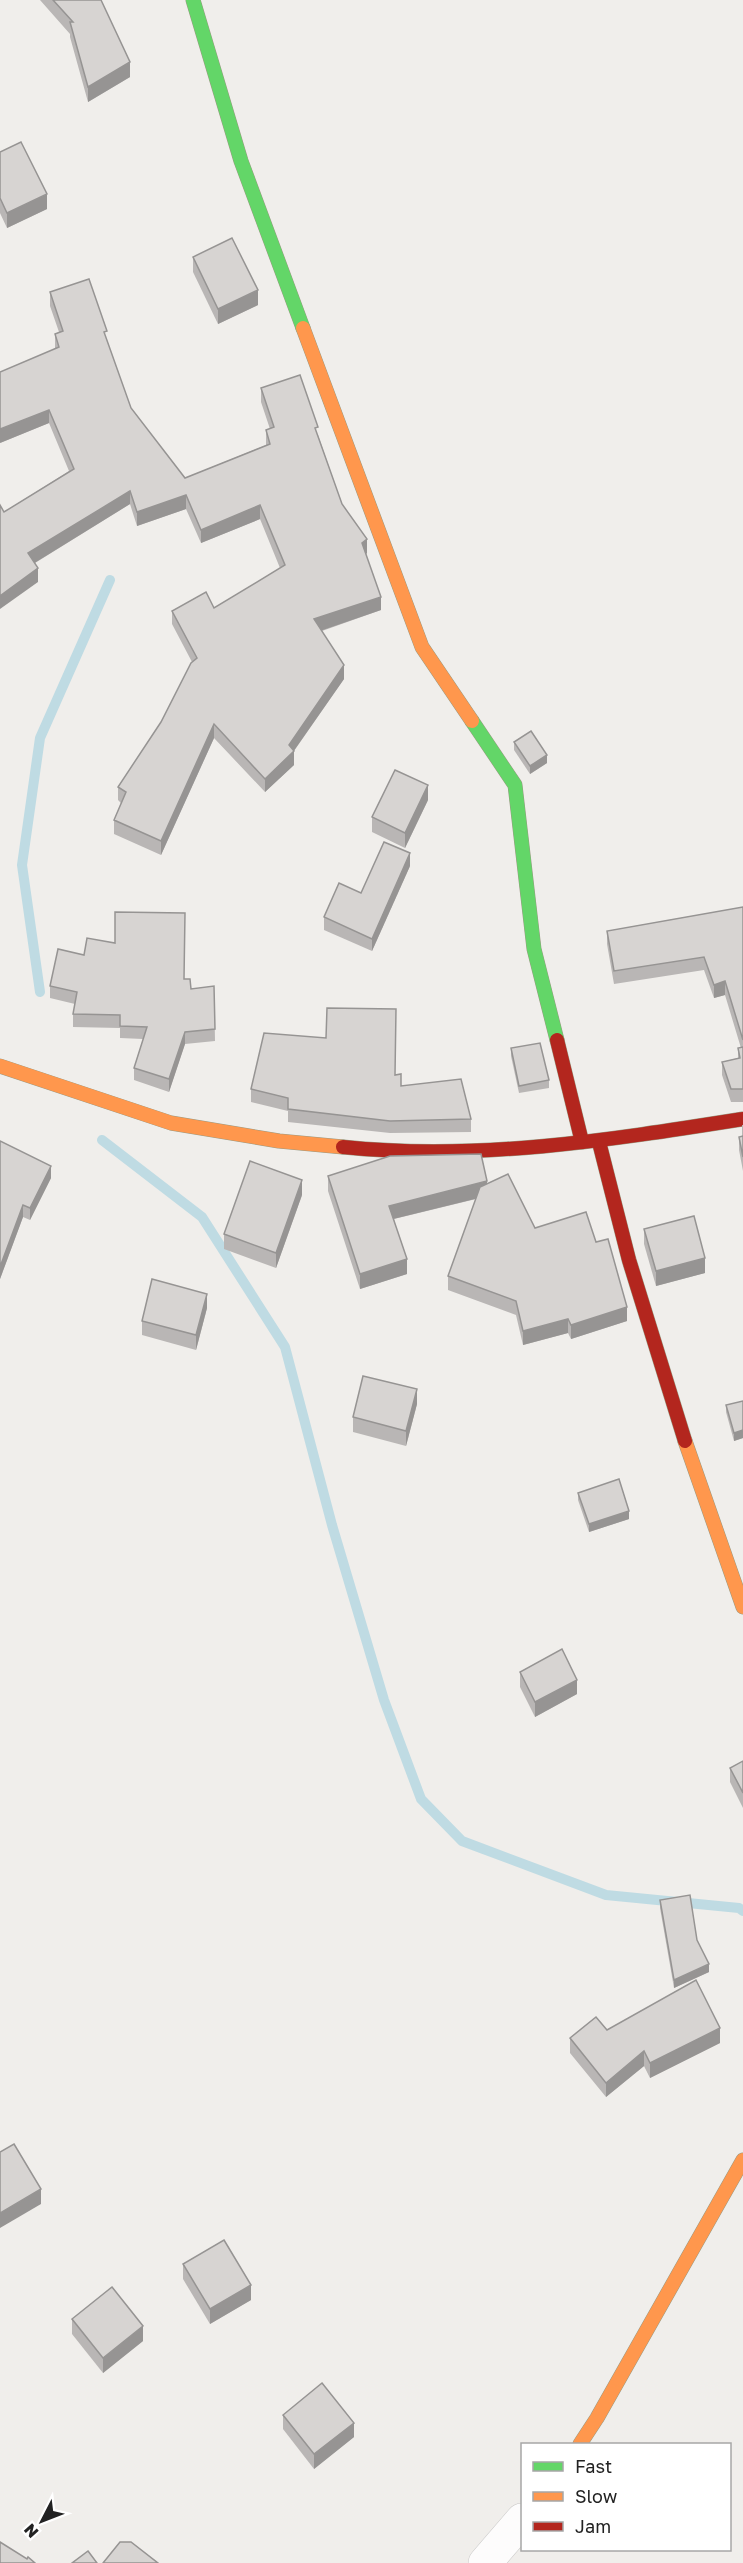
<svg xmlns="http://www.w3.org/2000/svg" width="743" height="2563" font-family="'Golos Text',sans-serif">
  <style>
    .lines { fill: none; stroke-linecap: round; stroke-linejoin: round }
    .stream { stroke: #bfdbe3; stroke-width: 10 }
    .street-casing { stroke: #c9c8c7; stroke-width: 34 }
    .fast-casing { stroke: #999a82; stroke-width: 15 }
    .slow-casing { stroke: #999a82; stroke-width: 15 }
    .jam-casing { stroke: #999a82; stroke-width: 15 }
    .street { stroke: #fdfcfc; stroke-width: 33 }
    .fast { stroke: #63d668; stroke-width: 14 }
    .slow { stroke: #ff974d; stroke-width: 14 }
    .jam { stroke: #b3261e; stroke-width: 14 }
    .wall { fill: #b9b6b5 }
    .shaded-wall { fill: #969493 }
    .building { fill: #d7d4d2; stroke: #969493; stroke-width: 1.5 }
  </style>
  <rect width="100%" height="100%" fill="#f0eeeb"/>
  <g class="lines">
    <!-- stream -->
    <g class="stream">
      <polyline points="40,992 22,865 40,738 110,580"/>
      <polyline points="102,1140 202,1217 285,1347 332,1525 384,1700 421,1799 462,1841 606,1895 739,1908 743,1911"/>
    </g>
    <!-- street casing -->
    <g class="street-casing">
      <polyline id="street" points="485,2563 522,2520"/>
    </g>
    <!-- fast casing -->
    <g class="fast-casing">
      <g id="fast">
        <polyline points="193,0 241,161 303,328"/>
        <polyline points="472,721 515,785 534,949 557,1040"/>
      </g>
    </g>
    <!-- slow casing -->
    <g class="slow-casing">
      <g id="slow">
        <polyline points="303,328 422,647 472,721"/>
        <polyline points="0,1066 171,1123 279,1141 343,1147"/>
        <polyline points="685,1441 743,1607"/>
        <polyline points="580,2444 597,2418 743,2160"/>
      </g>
    </g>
    <!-- jam casing -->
    <g class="jam-casing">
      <g id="jam">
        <polyline points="557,1040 582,1142"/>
        <polyline points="599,1142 629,1260 685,1441"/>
        <path d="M343,1147C478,1161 610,1140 743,1119"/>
      </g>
    </g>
    <!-- street -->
    <use href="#street" class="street"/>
    <!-- fast -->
    <use href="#fast" class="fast"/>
    <!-- slow -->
    <use href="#slow" class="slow"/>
    <!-- jam -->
    <use href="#jam" class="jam"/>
  </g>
  <!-- wall -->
  <g class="wall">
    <polygon points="40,0 101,0 130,77 88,102 70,37 70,34"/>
    <polygon points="0,152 47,209 7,228 0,213"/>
    <polygon points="193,257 258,305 218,324 193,272"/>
    <polygon points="50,292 107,340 131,408 185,478 266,445 266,430 270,429 261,402 261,388 318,435 342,504 367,553 366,554 381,610 322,631 344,679 294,751 294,765 265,792 214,738 161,855 114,834 114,820 121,803 118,800 118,787 161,722 192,662 172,624 172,611 214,608 280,568 260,519 201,543 186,509 137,526 130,504 35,563 38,582 4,512 69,471 49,423 0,443 55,348 55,334 59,332 50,306"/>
    <polygon points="514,742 547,763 530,774 514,750"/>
    <polygon points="428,800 405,848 372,832 372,817"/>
    <polygon points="410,866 372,951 324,930 324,917 361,893"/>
    <polygon points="743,907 743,1102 731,1102 722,1075 722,1062 738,1058 738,1048 741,1048 725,995 714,998 704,970 614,984 607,944 607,931"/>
    <polygon points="185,979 191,989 214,986 215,1041 185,1044 169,1092 134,1080 134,1068 143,1039 120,1038 120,1028 73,1027 73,1014 75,1004 50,998 50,986"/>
    <polygon points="511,1048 549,1080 549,1088 519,1093 511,1056"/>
    <polygon points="395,1075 401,1086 471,1119 471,1132 390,1133 288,1122 288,1111 251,1102 251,1089"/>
    <polygon points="742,1125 743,1125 743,1171 739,1150 739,1137 742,1137"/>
    <polygon points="0,1141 51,1178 30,1220 23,1217 0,1279"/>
    <polygon points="328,1176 487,1184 535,1228 596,1242 627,1321 571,1339 568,1333 523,1345 516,1315 448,1290 448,1276 476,1199 394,1219 407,1274 360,1289 328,1191"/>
    <polygon points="302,1195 276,1268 224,1249 224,1234"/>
    <polygon points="644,1229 705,1273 656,1286 644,1244"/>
    <polygon points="207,1308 196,1350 142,1335 142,1321"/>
    <polygon points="743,1401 743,1438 734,1441 726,1412 726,1405"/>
    <polygon points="417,1404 406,1446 353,1432 353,1417"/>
    <polygon points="578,1493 629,1519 589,1532 578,1500"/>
    <polygon points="520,1672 577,1694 535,1717 520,1687"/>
    <polygon points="743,1761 743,1808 730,1782 730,1768"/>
    <polygon points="660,1900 697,1940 709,1972 674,1988 660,1908"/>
    <polygon points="607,2030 720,2043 650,2078 644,2066 606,2097 570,2053 570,2038"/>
    <polygon points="183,2264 251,2300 210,2324 183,2279"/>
    <polygon points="72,2319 143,2341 103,2373 72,2334"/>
    <polygon points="283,2415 354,2437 314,2469 283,2429"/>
  </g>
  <!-- shaded-wall -->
  <g class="shaded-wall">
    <polygon points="130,62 130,77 88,102 88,87"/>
    <polygon points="47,194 47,209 7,228 7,213"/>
    <polygon points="258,290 258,305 218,324 218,309"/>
    <polygon points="49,410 49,423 0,443 0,429"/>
    <polygon points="130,491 130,504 28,567 28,553"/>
    <polygon points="186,495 186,509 137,526 137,512"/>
    <polygon points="260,505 260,519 201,543 201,530"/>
    <polygon points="367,539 367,553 362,557 362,543"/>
    <polygon points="38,568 38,582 0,609 0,596"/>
    <polygon points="381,597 381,610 314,633 314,619"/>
    <polygon points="344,665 344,679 293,752 294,751 294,765 265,792 265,779"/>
    <polygon points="214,724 214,738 161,855 161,841"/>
    <polygon points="547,755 547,763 530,774 530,766"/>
    <polygon points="428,785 428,800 405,848 405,833"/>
    <polygon points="410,853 410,866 372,951 372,939"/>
    <polygon points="725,981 725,995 714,998 714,985"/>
    <polygon points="185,1032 185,1044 169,1092 169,1079"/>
    <polygon points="51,1166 51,1178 30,1220 30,1208"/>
    <polygon points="302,1180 302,1195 276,1268 276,1253"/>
    <polygon points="487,1181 487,1196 389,1220 389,1206"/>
    <polygon points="23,1205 23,1217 0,1279 0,1267"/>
    <polygon points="705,1258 705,1273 656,1286 656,1271"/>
    <polygon points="407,1259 407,1274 360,1289 360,1274"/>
    <polygon points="207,1294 207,1308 196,1350 196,1335"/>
    <polygon points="627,1307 627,1321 571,1339 571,1325"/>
    <polygon points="568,1319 568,1333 523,1345 523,1331"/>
    <polygon points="417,1389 417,1404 406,1446 406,1431"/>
    <polygon points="743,1430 743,1438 734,1441 734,1433"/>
    <polygon points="629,1511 629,1519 589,1532 589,1524"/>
    <polygon points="577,1680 577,1694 535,1717 535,1702"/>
    <polygon points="709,1964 709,1972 674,1988 674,1980"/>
    <polygon points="720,2028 720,2043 650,2078 650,2063"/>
    <polygon points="644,2051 644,2066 606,2097 606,2083"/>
    <polygon points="41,2189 41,2204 0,2228 0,2213"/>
    <polygon points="251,2285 251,2300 210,2324 210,2309"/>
    <polygon points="143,2326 143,2341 103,2373 103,2358"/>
    <polygon points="354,2423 354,2437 314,2469 314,2454"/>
  </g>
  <!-- building -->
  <g class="building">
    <polygon points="53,0 101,0 130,62 88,87 70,22 73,22"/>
    <polygon points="21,142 47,194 7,213 0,198 0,152"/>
    <polygon points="232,238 258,290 218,309 193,257"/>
    <polygon points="89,279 107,331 104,332 131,408 185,478 270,444 266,430 274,427 261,388 300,375 318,427 315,428 342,504 367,539 362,543 381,597 314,619 344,665 289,745 294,751 265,779 214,724 161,841 114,820 126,792 118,787 161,722 191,663 197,658 172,611 206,592 214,608 285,565 260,505 201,530 186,495 137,512 130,491 28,553 38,568 0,596 0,505 4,512 74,469 49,410 0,429 0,372 59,347 55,334 63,331 50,292"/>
    <polygon points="531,731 547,755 530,766 514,742"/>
    <polygon points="395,770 428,785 405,833 372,817"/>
    <polygon points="384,842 410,853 372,939 324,917 339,883 361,893"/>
    <polygon points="743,907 743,1040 725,981 714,985 704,957 614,971 607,931"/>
    <polygon points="115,912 185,913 184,979 190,979 191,989 214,986 215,1029 185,1032 169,1079 134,1068 147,1027 120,1026 120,1015 73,1014 77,992 50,986 58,949 84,955 87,938 115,943"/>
    <polygon points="327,1008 396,1009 395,1075 401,1074 401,1086 461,1079 471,1119 390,1121 288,1109 288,1098 251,1089 264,1033 326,1038"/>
    <polygon points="540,1043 549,1080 519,1086 511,1048"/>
    <polygon points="743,1047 743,1089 731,1089 722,1062 740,1058 738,1048"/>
    <polygon points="743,1136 743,1157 739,1137"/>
    <polygon points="0,1141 51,1166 30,1208 23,1205 0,1267"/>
    <polygon points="481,1154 487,1181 389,1206 407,1259 360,1274 328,1176 390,1156"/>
    <polygon points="250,1161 302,1180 276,1253 224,1234"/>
    <polygon points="508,1174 535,1228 586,1212 596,1242 608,1239 627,1307 571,1325 568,1319 523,1331 516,1301 448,1276 480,1187"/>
    <polygon points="694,1216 705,1258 656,1271 644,1229"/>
    <polygon points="152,1279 207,1294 196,1335 142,1321"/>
    <polygon points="363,1376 417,1389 406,1431 353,1417"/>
    <polygon points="743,1401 743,1430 734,1433 726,1405"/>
    <polygon points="619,1479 629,1511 589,1524 578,1493"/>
    <polygon points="562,1649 577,1680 535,1702 520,1672"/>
    <polygon points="743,1761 743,1793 730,1768"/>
    <polygon points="690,1895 697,1940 709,1964 674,1980 660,1900"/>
    <polygon points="696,1980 720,2028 650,2063 644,2051 606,2083 570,2038 596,2017 607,2030"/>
    <polygon points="14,2144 41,2189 0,2213 0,2152"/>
    <polygon points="224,2240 251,2285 210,2309 183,2264"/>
    <polygon points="112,2287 143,2326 103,2358 72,2319"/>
    <polygon points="322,2383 354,2423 314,2454 283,2415"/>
    <polygon points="0,2542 27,2559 28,2557 35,2563 0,2563"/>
    <polygon points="120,2542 131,2542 158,2563 103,2563"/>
    <polygon points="88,2551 97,2563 72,2563"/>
  </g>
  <!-- legend -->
  <rect x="521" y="2443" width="210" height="108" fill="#ffffff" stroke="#a7a7a7" stroke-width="1.5"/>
  <rect x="533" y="2462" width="30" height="9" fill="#63d668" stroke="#a7a7a7" stroke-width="1.5"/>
  <text x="575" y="2473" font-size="18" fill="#222222">Fast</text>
  <rect x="533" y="2492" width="30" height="9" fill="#ff974d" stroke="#a7a7a7" stroke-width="1.5"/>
  <text x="575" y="2503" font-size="18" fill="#222222">Slow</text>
  <rect x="533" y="2522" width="30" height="9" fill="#b3261e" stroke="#a7a7a7" stroke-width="1.5"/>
  <text x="575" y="2533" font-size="18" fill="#222222">Jam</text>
  <!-- north arrow -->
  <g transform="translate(42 2521) rotate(228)" stroke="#ffffff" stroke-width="4.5" paint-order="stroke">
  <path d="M0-4.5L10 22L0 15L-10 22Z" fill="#222222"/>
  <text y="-9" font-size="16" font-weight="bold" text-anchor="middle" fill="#222222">N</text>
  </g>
</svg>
